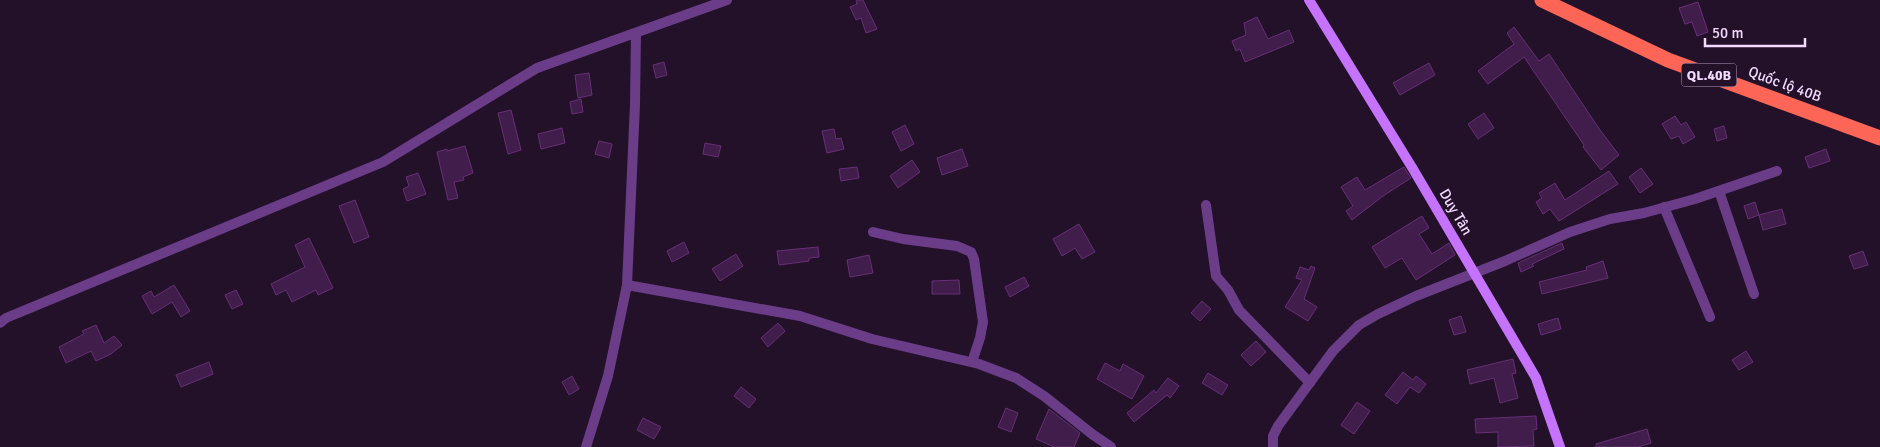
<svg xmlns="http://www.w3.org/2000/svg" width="1880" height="447" font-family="Signika,sans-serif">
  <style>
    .building { fill: #401d4a; stroke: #663076 }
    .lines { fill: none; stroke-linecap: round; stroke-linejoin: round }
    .street { stroke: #6b3d88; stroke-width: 10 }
    .secondary { stroke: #c572fd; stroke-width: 10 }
    .highway { stroke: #fd6657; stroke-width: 15 }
    .labels { text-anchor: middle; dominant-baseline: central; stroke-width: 4; stroke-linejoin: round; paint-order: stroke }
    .shield { fill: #23112a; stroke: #b59ebf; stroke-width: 1 }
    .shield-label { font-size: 14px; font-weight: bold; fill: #f3daff }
    .street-label { font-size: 15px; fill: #f3daff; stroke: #23112a }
  </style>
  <rect width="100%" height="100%" fill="#23112a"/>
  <!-- building -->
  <g class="building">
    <polygon points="858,0 863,0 877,29 866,33 861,18 856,20 850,7 857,4 856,1"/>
    <polygon points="1698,2 1708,32 1697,36 1692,22 1685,24 1679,8"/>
    <polygon points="1257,17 1268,39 1289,30 1294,42 1245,62 1240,49 1236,51 1232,41 1246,35 1244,23"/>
    <polygon points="1514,27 1539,61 1549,54 1600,130 1619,155 1601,170 1583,147 1584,145 1524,57 1488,84 1478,71 1514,44 1507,33"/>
    <polygon points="664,62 667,75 656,78 653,65"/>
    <polygon points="1429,63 1435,75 1400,95 1393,83"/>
    <polygon points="589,73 592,95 578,98 575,75"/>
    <polygon points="581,99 583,112 572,114 570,102"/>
    <polygon points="511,110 521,150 508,154 498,113"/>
    <polygon points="1484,113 1494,128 1478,139 1468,124"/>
    <polygon points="1675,116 1681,125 1686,122 1695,137 1683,144 1679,136 1671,139 1662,124"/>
    <polygon points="905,125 914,144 901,151 892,132"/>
    <polygon points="1724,126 1727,138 1717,141 1714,129"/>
    <polygon points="562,128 565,143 541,149 538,134"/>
    <polygon points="834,129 836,139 841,138 844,149 827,153 822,131"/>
    <polygon points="599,141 612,144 609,158 595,154"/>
    <polygon points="705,143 721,146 718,157 703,154"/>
    <polygon points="465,146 473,173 463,177 464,180 454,182 458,198 448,200 437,152 447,149 447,151"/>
    <polygon points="962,149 968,166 942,175 937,158"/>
    <polygon points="1826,149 1830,161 1809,168 1805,157"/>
    <polygon points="912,160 920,172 898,188 890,176"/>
    <polygon points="857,167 859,178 841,181 839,169"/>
    <polygon points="1404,167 1411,178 1383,196 1352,220 1346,211 1353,206 1341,187 1357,177 1365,190"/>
    <polygon points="1641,168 1653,184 1640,193 1629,177"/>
    <polygon points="1609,171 1618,184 1559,221 1550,209 1543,214 1536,202 1542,198 1539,193 1555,183 1565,200"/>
    <polygon points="418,173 426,194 407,201 403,189 409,186 406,177"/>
    <polygon points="355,200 369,237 354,243 339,206"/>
    <polygon points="1755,202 1759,215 1748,219 1744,206"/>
    <polygon points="1782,209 1786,224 1763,230 1759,215"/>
    <polygon points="1422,216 1429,228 1419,234 1432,254 1449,243 1455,255 1416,280 1402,258 1385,268 1372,247"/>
    <polygon points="1079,224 1095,252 1082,259 1075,248 1062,256 1053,239"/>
    <polygon points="309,238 333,288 318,295 316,290 292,302 286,290 276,295 271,284 305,267 295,245"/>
    <polygon points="684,242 689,253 672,262 667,251"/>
    <polygon points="1562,243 1564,249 1532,264 1534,266 1521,272 1518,263"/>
    <polygon points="818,247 819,257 809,258 809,261 779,265 777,251"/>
    <polygon points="1863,251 1868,265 1854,269 1849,256"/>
    <polygon points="736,254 743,266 720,281 712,269"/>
    <polygon points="869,255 873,273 850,277 847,260"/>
    <polygon points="1603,261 1608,278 1542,294 1539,282 1587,270 1586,267"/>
    <polygon points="1311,266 1315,268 1304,299 1317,307 1308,321 1285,307 1302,280 1296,278 1300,267 1309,270"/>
    <polygon points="1024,277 1029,286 1010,297 1005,287"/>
    <polygon points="959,280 960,294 932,294 932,281"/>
    <polygon points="174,285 190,311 181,317 172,302 152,314 142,296 151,291 154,297"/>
    <polygon points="236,290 243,304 232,309 225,295"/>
    <polygon points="1202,301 1211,309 1200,321 1191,313"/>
    <polygon points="1461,316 1466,332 1454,335 1449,320"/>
    <polygon points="1558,318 1561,329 1541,335 1538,324"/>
    <polygon points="778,323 785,331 768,347 761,338"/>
    <polygon points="96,325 104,343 114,336 122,345 111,354 96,361 91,351 66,363 59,347 84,334 82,331"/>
    <polygon points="1256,341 1266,352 1251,366 1241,355"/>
    <polygon points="1746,351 1753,362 1739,370 1732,360"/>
    <polygon points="1513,359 1516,373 1512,374 1518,398 1500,403 1494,378 1470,384 1467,370"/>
    <polygon points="209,362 213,374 181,387 176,375"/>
    <polygon points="1105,363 1120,371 1123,364 1144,376 1132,399 1097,379"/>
    <polygon points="1403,372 1413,380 1416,376 1426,384 1419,393 1410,387 1397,404 1385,395"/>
    <polygon points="1208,373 1228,385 1222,395 1202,383"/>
    <polygon points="572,376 579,389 569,395 562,382"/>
    <polygon points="1168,378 1179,386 1170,398 1167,395 1134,422 1127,413 1154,390 1156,393"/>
    <polygon points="741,387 756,399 749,408 734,396"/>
    <polygon points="1357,402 1370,411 1354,434 1341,425"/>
    <polygon points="1006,408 1018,413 1011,432 998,427"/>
    <polygon points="1049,409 1080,433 1074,447 1054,447 1036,439"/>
    <polygon points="1536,416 1537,429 1533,430 1534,446 1498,447 1498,432 1476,433 1475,419"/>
    <polygon points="643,418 661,427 654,439 637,430"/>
    <polygon points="1647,429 1651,443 1638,447 1596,447 1596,444"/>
  </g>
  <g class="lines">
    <!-- street -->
    <g class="street">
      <polyline points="1719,191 1754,294"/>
      <polyline points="1206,205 1216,276 1228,290 1239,310 1310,383"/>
      <polyline points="1664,207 1710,317"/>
      <polyline points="873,232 903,239 957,246 971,252 974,259 983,322 980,338 972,362"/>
      <polyline points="627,285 800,316 872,339 979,364 1016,378 1044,396 1092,434 1111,447"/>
      <polyline points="0,323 6,318 383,162 537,68 727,0"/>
      <polyline points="586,447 608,376 627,285 635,104 636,33"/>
      <polyline points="1273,447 1273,436 1278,426 1333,351 1359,325 1378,314 1416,296 1505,261 1570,232 1610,219 1644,213 1695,199 1777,171"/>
    </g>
    <!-- secondary -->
    <polyline class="secondary" points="1309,0 1413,169 1536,378 1560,447"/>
    <!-- highway -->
    <polyline class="highway" points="1542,0 1668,60 1880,138"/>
  </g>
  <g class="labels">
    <!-- shield labels -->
    <rect class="shield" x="1681.5" y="63.5" width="55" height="23" rx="4"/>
    <g class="shield-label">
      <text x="1709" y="75">QL.40B</text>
    </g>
    <!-- street labels -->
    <g class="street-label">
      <text transform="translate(1785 84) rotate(20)">Quốc lộ 40B</text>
      <text transform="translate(1456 212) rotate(60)">Duy Tân</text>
    </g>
  </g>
  <!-- scale -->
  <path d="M1705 38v8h100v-8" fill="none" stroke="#f3daff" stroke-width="2.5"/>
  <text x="1712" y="38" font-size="15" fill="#f3daff" stroke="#23112a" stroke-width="4" paint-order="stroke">50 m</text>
</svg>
